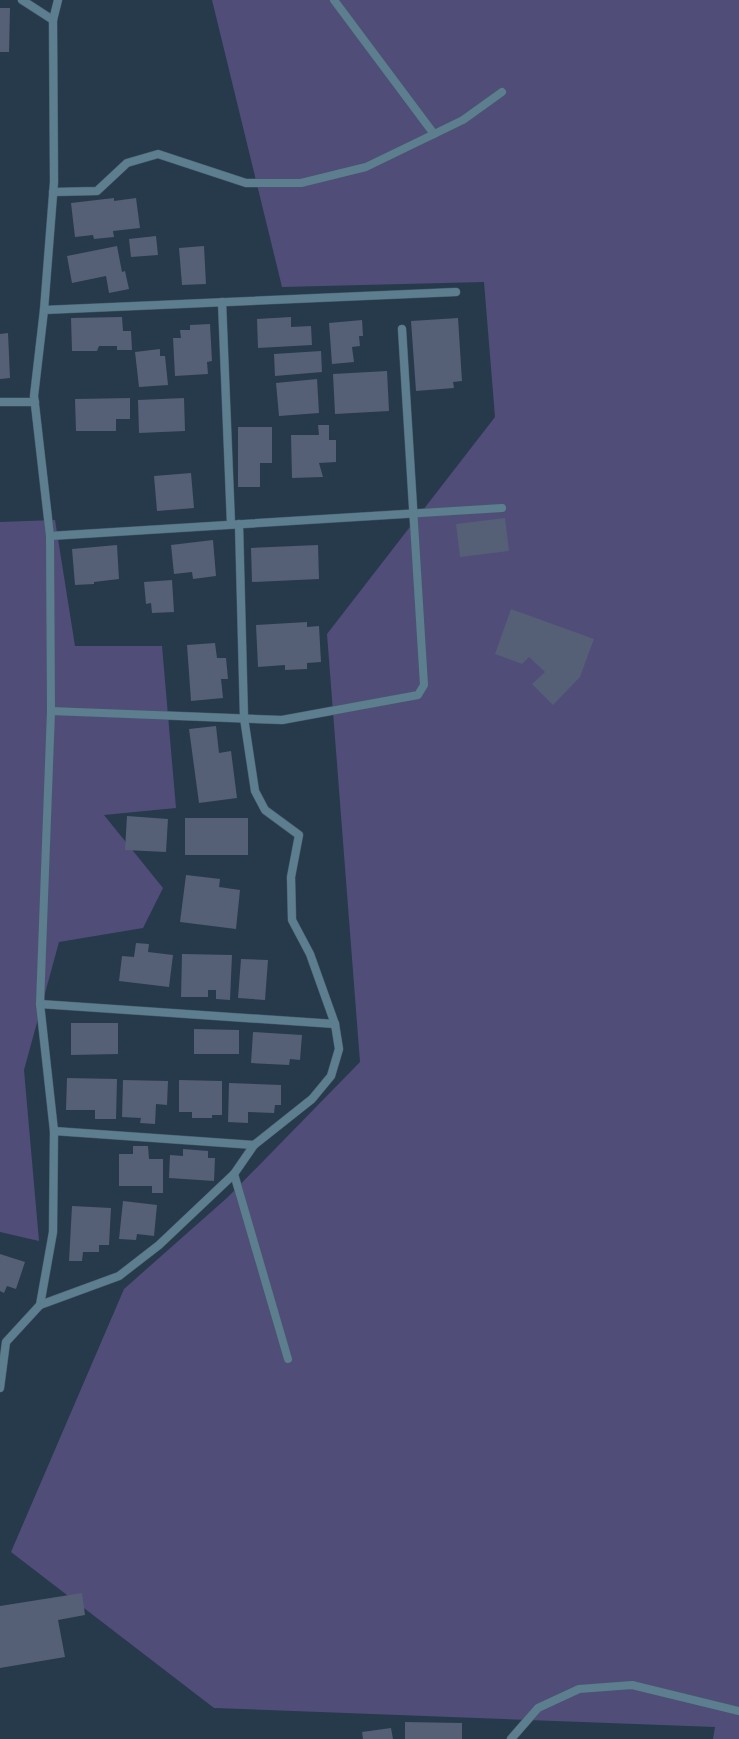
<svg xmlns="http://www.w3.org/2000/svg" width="739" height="1739" font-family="'Source Sans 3',sans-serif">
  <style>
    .green { fill: #504d78 }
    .building { fill: #555f76 }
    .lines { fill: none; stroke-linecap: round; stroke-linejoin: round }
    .minor-casing { stroke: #475969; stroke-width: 9 }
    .tertiary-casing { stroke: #475969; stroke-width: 9 }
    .minor { stroke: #5c7e8e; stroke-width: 8 }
    .tertiary { stroke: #5c7e8e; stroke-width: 8 }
  </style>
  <rect width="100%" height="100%" fill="#273a4b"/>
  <!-- green -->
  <g class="green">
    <polygon points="212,0 739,0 739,1739 713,1739 715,1727 214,1708 11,1552 124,1289 228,1197 360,1062 327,634 495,417 484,282 282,287"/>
    <polygon points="55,520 75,646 162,646 176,808 104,815 163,888 143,928 59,942 24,1070 39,1241 0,1232 0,522"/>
  </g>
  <!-- building -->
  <g class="building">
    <polygon points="0,8 10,8 9,52 0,52"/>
    <polygon points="114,198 114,201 136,198 140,228 113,231 114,237 94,239 93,235 75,237 71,203"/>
    <polygon points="156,236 158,255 131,257 129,239"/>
    <polygon points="117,246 122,272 125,271 129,289 109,293 106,276 72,283 67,256"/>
    <polygon points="204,246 206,284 182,285 179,248"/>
    <polygon points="122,317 123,331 131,331 132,350 117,350 117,346 99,346 97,351 72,351 71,318"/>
    <polygon points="291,317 291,327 311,326 312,345 258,348 257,319"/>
    <polygon points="458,318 462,381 453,382 454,388 416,391 411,321"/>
    <polygon points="362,320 363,336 359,336 360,346 352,347 354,362 332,364 329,323"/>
    <polygon points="210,324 212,361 207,362 208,374 175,376 173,338 181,338 180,330 190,330 190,325"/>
    <polygon points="8,333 10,378 0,379 0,334"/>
    <polygon points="160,349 160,356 165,356 168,385 139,387 135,352"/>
    <polygon points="321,351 322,372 275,376 274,354"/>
    <polygon points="387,371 389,411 335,414 333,374"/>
    <polygon points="317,379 319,413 279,416 276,383"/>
    <polygon points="130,398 130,419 116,419 116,431 76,431 75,399"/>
    <polygon points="184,398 185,431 139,433 138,400"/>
    <polygon points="318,425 329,425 329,440 336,440 336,462 319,463 323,477 292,478 291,435 319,435"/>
    <polygon points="238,427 272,427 272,463 260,463 260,487 238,487"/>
    <polygon points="191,473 194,508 157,511 154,476"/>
    <polygon points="505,518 509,551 460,557 456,524"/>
    <polygon points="213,540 216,576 193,579 192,572 174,574 171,545"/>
    <polygon points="117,545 119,579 94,582 94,584 75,585 72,549"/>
    <polygon points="318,545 319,579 252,582 251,548"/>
    <polygon points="172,580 174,612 152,613 151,603 146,604 144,582"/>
    <polygon points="511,609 594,639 580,677 553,705 532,684 545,672 529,657 522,664 495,654"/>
    <polygon points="307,622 307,627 319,626 321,662 307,663 307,669 285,670 285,665 258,667 256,625"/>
    <polygon points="215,643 217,658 226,658 228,679 221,679 223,698 191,701 187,645"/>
    <polygon points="216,726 219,753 231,751 237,798 199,803 189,729"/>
    <polygon points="127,816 168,819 166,852 125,850"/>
    <rect x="185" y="818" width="63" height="37"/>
    <polygon points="186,875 220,879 219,887 240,890 236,929 180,922"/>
    <polygon points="136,943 149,944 148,952 173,955 169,987 119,981 122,956 134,957"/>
    <polygon points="182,954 232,955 230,1000 216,999 216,990 208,990 208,997 181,997"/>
    <polygon points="241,959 268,960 265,1000 238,998"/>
    <polygon points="71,1023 118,1023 118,1054 71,1055"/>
    <polygon points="194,1029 239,1030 239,1054 194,1054"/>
    <polygon points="253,1032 302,1035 300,1060 290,1059 289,1065 251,1063"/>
    <polygon points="67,1078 117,1079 116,1119 95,1119 95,1110 66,1110"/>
    <polygon points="123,1080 168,1081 167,1105 156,1104 155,1124 140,1123 141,1118 122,1117"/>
    <polygon points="179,1080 222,1081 222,1115 212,1115 212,1118 192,1118 192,1112 179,1112"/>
    <polygon points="229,1083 281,1085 281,1105 275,1105 274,1113 248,1112 248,1123 228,1122"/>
    <polygon points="133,1146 148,1146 149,1159 163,1159 163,1193 152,1193 152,1186 119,1186 119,1154 133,1154"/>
    <polygon points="183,1149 208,1151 208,1158 215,1158 214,1181 169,1178 170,1155 183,1156"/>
    <polygon points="123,1201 157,1205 154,1236 137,1234 136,1240 119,1239"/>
    <polygon points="72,1206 111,1208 109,1245 99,1245 99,1252 83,1252 82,1261 69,1261"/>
    <polygon points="0,1254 25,1262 16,1289 7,1286 4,1293 0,1291"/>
    <polygon points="82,1593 85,1615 58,1620 65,1657 0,1668 0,1606"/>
    <polygon points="405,1722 462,1723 462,1739 405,1739"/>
    <polygon points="391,1728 393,1739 363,1739 362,1732"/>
  </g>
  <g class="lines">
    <!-- minor casing -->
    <g class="minor-casing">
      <g id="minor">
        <polyline points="22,0 53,20"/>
        <polyline points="334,0 434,134"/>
        <polyline points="53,192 97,191 127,163 158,154 246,183 301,183 366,167 463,120 502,92"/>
        <polyline points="222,302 231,524"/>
        <polyline points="44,310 456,292"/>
        <polyline points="0,402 35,402"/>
        <polyline points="50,536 502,508"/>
        <polyline points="51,711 282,720 418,695 424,685 402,329"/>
        <polyline points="40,1004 335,1024"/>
        <polyline points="54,1131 254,1145"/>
        <polyline points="234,1174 288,1359"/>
        <polyline points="40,1305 119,1276 159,1245 234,1174 254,1145 312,1099 331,1076 339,1049 335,1024 310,954 292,920 291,877 299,835 265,810 255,791 244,718 239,524"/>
        <polyline points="0,1388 6,1342 40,1305 53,1232 54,1131 40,1004 51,711 50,536 34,396 44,310 54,182 53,20 58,0"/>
      </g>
    </g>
    <!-- tertiary casing -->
    <g class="tertiary-casing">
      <polyline id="tertiary" points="511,1739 538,1708 579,1689 632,1685 739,1711"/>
    </g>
    <!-- minor -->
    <use href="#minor" class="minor"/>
    <!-- tertiary -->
    <use href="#tertiary" class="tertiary"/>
  </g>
</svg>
